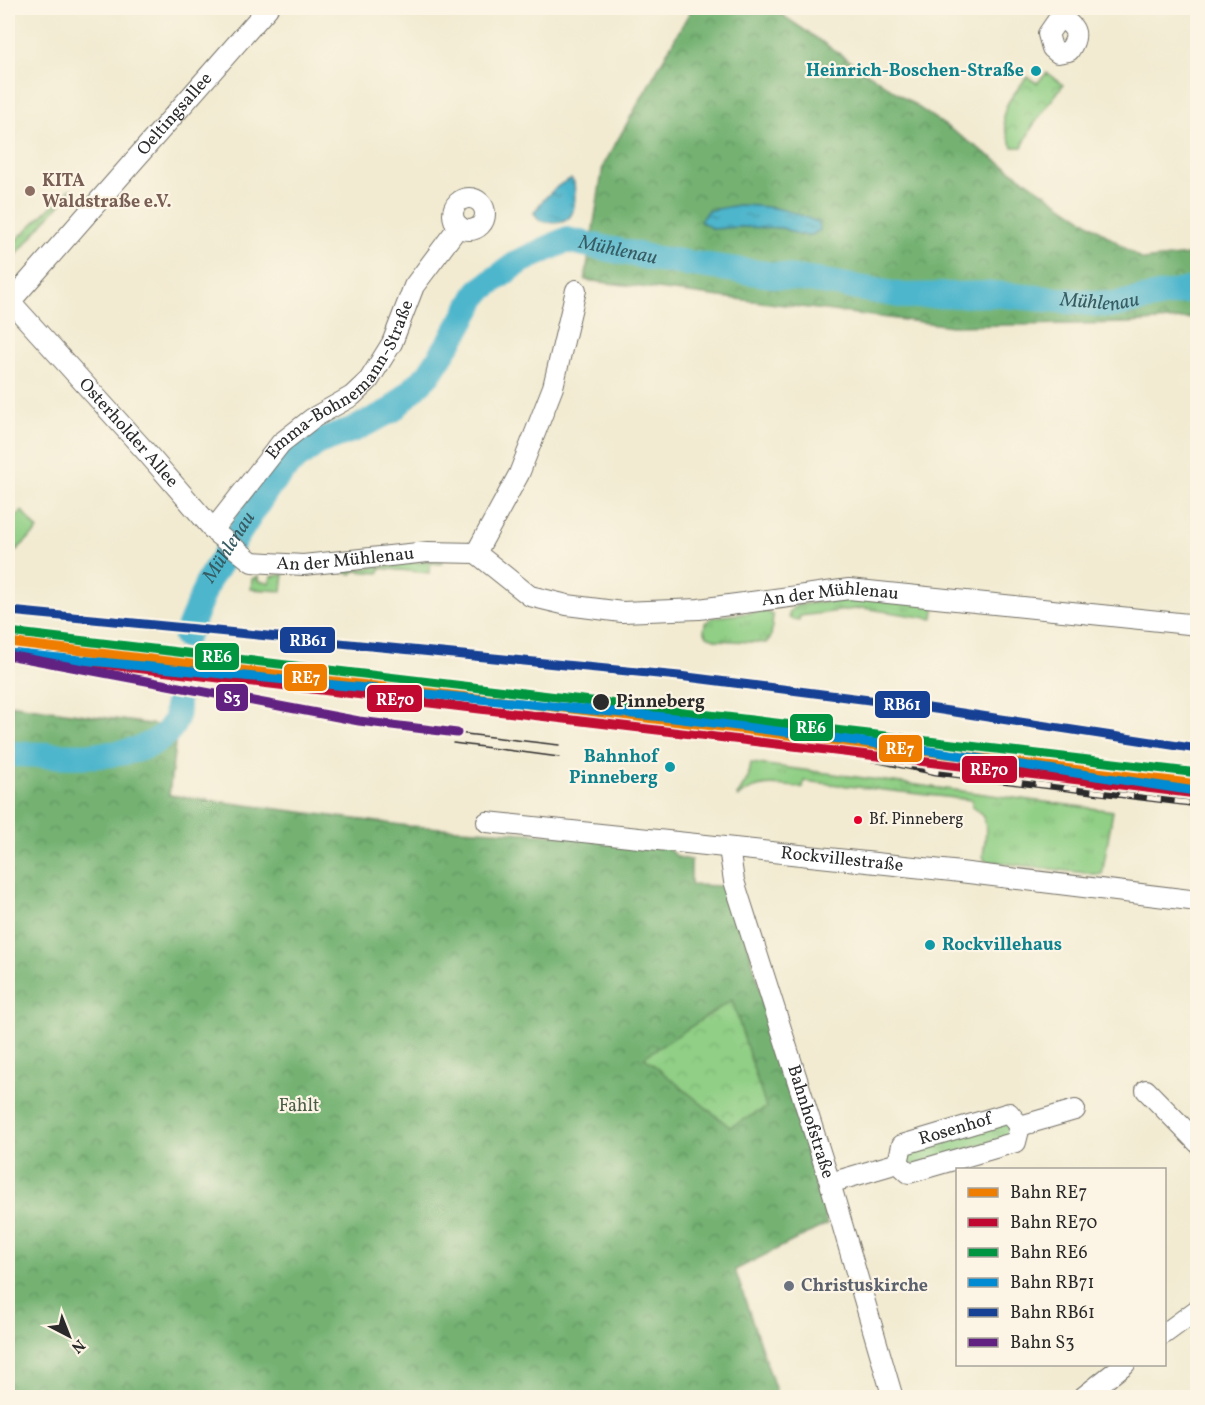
<svg xmlns="http://www.w3.org/2000/svg" width="1205" height="1405" font-family="Vollkorn,serif">
  <style>
    .grass { fill: url(#grass-tufts); stroke: #5e7d58; stroke-width: 1.5 }
    .forest { fill: url(#forest-crowns); stroke: #506e4e; stroke-width: 1.5 }
    .park { fill: url(#park-crowns); stroke: #5e7d58; stroke-width: 1.5 }
    .pitch { fill: #90cf85; stroke: #5e7d58; stroke-width: 1.5 }
    .water { fill: url(#water-ripples); stroke: #3c707c; stroke-width: 1.5 }
    .lines { fill: none; stroke-linecap: round; stroke-linejoin: round }
    .river { stroke: #4eb6cc; stroke-width: 26 }
    .minor-casing { stroke: #716e65; stroke-width: 22 }
    .minor { stroke: #fff; stroke-width: 20 }
    .tram { stroke: #2b2b2b; stroke-width: 1.5 }
    .rail-casing { stroke: #2b2b2b; stroke-width: 7 }
    .rail { stroke: #fcf5e5; stroke-width: 4.5; stroke-dasharray: 14; stroke-linecap: butt }
    .rail-1-casing { stroke: #fcf5e5; stroke-width: 14 }
    .rail-2-casing { stroke: #fcf5e5; stroke-width: 14 }
    .rail-3-casing { stroke: #fcf5e5; stroke-width: 14 }
    .rail-4-casing { stroke: #fcf5e5; stroke-width: 14 }
    .rail-5-casing { stroke: #fcf5e5; stroke-width: 14 }
    .rail-6-casing { stroke: #fcf5e5; stroke-width: 14 }
    .rail-1 { stroke: #ef7d00; stroke-width: 9 }
    .rail-2 { stroke: #c10831; stroke-width: 9 }
    .rail-3 { stroke: #009641; stroke-width: 9 }
    .rail-4 { stroke: #008bd2; stroke-width: 9 }
    .rail-5 { stroke: #164194; stroke-width: 9 }
    .rail-6 { stroke: #622181; stroke-width: 9 }
    .culture-dot { fill: #0f9aa8; stroke: #fcf5e5; stroke-width: 2 }
    .education-dot { fill: #8d6e63; stroke: #fcf5e5; stroke-width: 2 }
    .stop-dot { fill: #2b2b2b; stroke: #fcf5e5; stroke-width: 2 }
    .bus-dot { fill: #e4002b; stroke: #fcf5e5; stroke-width: 2 }
    .worship-dot { fill: #6b7280; stroke: #fcf5e5; stroke-width: 2 }
    .labels { text-anchor: middle; dominant-baseline: central; stroke-width: 4.5; stroke-linejoin: round; paint-order: stroke }
    .bus-label { font-size: 16px; fill: #2b2b2b; stroke: #fcf5e5; text-anchor: start }
    .culture-label { font-size: 18px; font-weight: bold; fill: #0d838f; stroke: #fcf5e5; text-anchor: end }
    .street-label { font-size: 18px; fill: #2b2b2b; stroke: #fcf5e5 }
    .education-label { font-size: 18px; font-weight: bold; fill: #785e54; stroke: #fcf5e5; text-anchor: start }
    .stop-label { font-size: 18px; font-weight: bold; fill: #2b2b2b; stroke: #fcf5e5; text-anchor: start }
    .park-label { font-size: 18px; fill: #495c46; stroke: #fcf5e5 }
    .worship-label { font-size: 18px; font-weight: bold; fill: #5b616d; stroke: #fcf5e5; text-anchor: start }
    .water-label { font-size: 20px; font-style: italic; fill: #375c63; stroke: #fcf5e5 }
    .line-badge { stroke: #fcf5e5; stroke-width: 2 }
    .badge-label { font-size: 16px; text-anchor: middle; font-weight: bold; fill: #fff }
  </style>
  <defs>
    <pattern id="grass-tufts" width="24" height="20" patternUnits="userSpaceOnUse" patternTransform="scale(1.5)"><rect width="24" height="20" fill="#90cf85"/><path d="M3 7l-1-3M5 7V3M7 7l1-3M15 17l-1-3M17 17v-4M19 17l1-3" fill="none" stroke="#7cb273"/></pattern>
    <pattern id="forest-crowns" width="20" height="18" patternUnits="userSpaceOnUse" patternTransform="scale(1.5)"><rect width="20" height="18" fill="#74b272"/><path d="M2 6a3 3 0 1 1 6 0M12 15a3 3 0 1 1 6 0" fill="none" stroke="#5f915e"/></pattern>
    <pattern id="park-crowns" width="20" height="18" patternUnits="userSpaceOnUse" patternTransform="scale(1.5)"><rect width="20" height="18" fill="#90cf85"/><path d="M2 6a3 3 0 1 1 6 0M12 15a3 3 0 1 1 6 0" fill="none" stroke="#7cb273"/></pattern>
    <pattern id="water-ripples" width="26" height="14" patternUnits="userSpaceOnUse" patternTransform="scale(1.5)"><rect width="26" height="14" fill="#4eb6cc"/><path d="M2 4q2-2 4 0t4 0M15 11q2-2 4 0t4 0" fill="none" stroke="#4194a6"/></pattern>
  </defs>
  <rect width="100%" height="100%" fill="#fcf5e5"/>
  <filter id="ink" filterUnits="userSpaceOnUse"><feTurbulence type="fractalNoise" baseFrequency=".0167" numOctaves="2"/><feDisplacementMap in="SourceGraphic" scale="12" xChannelSelector="R" yChannelSelector="G"/><feConvolveMatrix kernelMatrix="1 2 1 2 8 2 1 2 1" color-interpolation-filters="sRGB"/></filter>
  <filter id="wash" filterUnits="userSpaceOnUse"><feTurbulence type="fractalNoise" baseFrequency=".008" numOctaves="4" result="noise"/><feDisplacementMap in="SourceGraphic" scale="24" xChannelSelector="R" yChannelSelector="G"/><feGaussianBlur stdDeviation="1.35" result="paint"/><feColorMatrix in="noise" values="0 0 0 0 0 0 0 0 0 0 0 0 0 0 0 0 0 1.4 0 .05"/><feComposite in="paint" operator="in"/></filter>
  <g filter="url(#wash)">
    <rect width="100%" height="100%" fill="#f2ebd2"/>
    <!-- grass -->
    <g class="grass">
      <polygon points="70,189 73,189 16,255 13,243"/>
      <polygon points="433,560 442,561 441,564 430,563 429,573 380,568 379,573 356,571 351,574 344,573 349,570"/>
      <polygon points="284,574 282,591 251,589 252,579 258,576 258,581 269,583 271,577"/>
      <polygon points="856,598 935,601 933,619 863,608 800,616 799,620 791,619 789,617 790,611 797,605"/>
      <polygon points="765,611 773,615 771,637 766,643 717,640 707,636 704,631 705,623 714,617"/>
      <path d="M751,763L1113,811L1102,875L985,861L983,856C985,838 992,816 972,807V800L804,781L803,788C778,785 758,781 738,797L737,796L748,778Z"/>
      <polygon points="1004,1120 1014,1135 910,1166 906,1152"/>
    </g>
    <!-- forest -->
    <g class="forest">
      <polygon points="692,8 772,8 1143,260 1197,254 1197,318 1128,323 952,326 585,280 603,166"/>
      <polygon points="8,704 177,728 169,795 409,826 658,841 678,857 691,860 691,885 723,886 732,889 827,1224 735,1270 778,1397 8,1398"/>
    </g>
    <!-- park -->
    <g class="park">
      <path d="M1047,73L1063,85L1032,127L1022,147H1013C995,111 1005,106 1027,77L1037,83Z"/>
      <polygon points="732,1000 766,1108 730,1127 644,1057"/>
    </g>
    <!-- pitch -->
    <polygon class="pitch" points="22,511 38,530 8,558 8,524"/>
    <!-- water -->
    <g class="water">
      <path d="M571,179L574,182C577,212 573,230 539,220L534,213C541,201 558,183 571,179Z"/>
      <path d="M738,205C771,206 789,209 819,223L820,230L812,235H800L782,228L739,227L713,229L700,221L707,211Z"/>
    </g>
    <g class="lines">
      <!-- river -->
      <g class="river">
        <path id="s1" d="M186,636L208,581L267,489L290,463L318,442L357,428L392,410L429,374L456,332L479,291L519,262L566,240L657,259L830,283L905,296L992,294L1114,305L1198,288"/>
        <path d="M8,754C51,753 153,769 175,721C177,716 177,708 177,703"/>
      </g>
    </g>
  </g>
  <g filter="url(#ink)">
    <g class="lines">
      <!-- minor casing -->
      <g class="minor-casing">
        <g id="minor">
          <path d="M1060,17C1075,27 1081,33 1069,51L1058,53L1052,48L1048,34L1066,8"/>
          <circle cx="469" cy="214" r="16"/>
          <path id="s2" d="M8,299L147,453L217,534L252,562L303,565L428,552L476,553L530,596L567,605L622,612L699,609L849,589L1198,625"/>
          <path id="s3" d="M10,302L268,8"/>
          <path id="s4" d="M213,530L281,443L313,418L352,396L369,380L392,343L414,286L459,226"/>
          <polyline points="476,553 519,474 553,387 576,290"/>
          <path id="s5" d="M487,822L952,871L1198,901"/>
          <path id="s6" d="M729,848L734,881L830,1183L893,1398"/>
          <polyline points="1146,1090 1198,1143"/>
          <polyline points="1020,1126 1075,1110"/>
          <path id="s7" d="M898,1163L902,1145L1009,1113L1020,1126"/>
          <polyline points="898,1163 909,1173 1016,1142 1020,1126"/>
          <polyline points="830,1183 898,1163"/>
          <polyline points="1164,1334 1198,1309"/>
          <polyline points="1082,1398 1125,1364"/>
        </g>
      </g>
      <!-- minor -->
      <use href="#minor" class="minor"/>
      <!-- tram -->
      <g class="tram">
        <polyline points="457,733 559,745"/>
        <polyline points="453,743 559,757"/>
      </g>
      <!-- rail casing -->
      <g class="rail-casing">
        <polyline id="rail" points="815,747 936,772 1198,804"/>
      </g>
      <!-- rail -->
      <use href="#rail" class="rail"/>
      <!-- rail-1 casing -->
      <g class="rail-1-casing">
        <polyline id="rail-1" points="8,642 1198,784"/>
      </g>
      <!-- rail-2 casing -->
      <g class="rail-2-casing">
        <polyline id="rail-2" points="8,653 1197,794"/>
      </g>
      <!-- rail-3 casing -->
      <g class="rail-3-casing">
        <polyline id="rail-3" points="9,632 1198,773"/>
      </g>
      <!-- rail-4 casing -->
      <g class="rail-4-casing">
        <polyline id="rail-4" points="8,653 674,718 903,747 1195,791"/>
      </g>
      <!-- rail-5 casing -->
      <g class="rail-5-casing">
        <polyline id="rail-5" points="10,611 679,676 909,705 1198,749"/>
      </g>
      <!-- rail-6 casing -->
      <g class="rail-6-casing">
        <polyline id="rail-6" points="8,655 359,721 457,733"/>
      </g>
      <!-- rail-1 -->
      <use href="#rail-1" class="rail-1"/>
      <!-- rail-2 -->
      <use href="#rail-2" class="rail-2"/>
      <!-- rail-3 -->
      <use href="#rail-3" class="rail-3"/>
      <!-- rail-4 -->
      <use href="#rail-4" class="rail-4"/>
      <!-- rail-5 -->
      <use href="#rail-5" class="rail-5"/>
      <!-- rail-6 -->
      <use href="#rail-6" class="rail-6"/>
    </g>
  </g>
  <!-- markers -->
  <g class="culture-dot">
    <circle cx="1036" cy="71" r="6"/>
    <circle cx="670" cy="767" r="6"/>
    <circle cx="930" cy="945" r="6"/>
  </g>
  <circle class="education-dot" cx="30" cy="191" r="6"/>
  <circle class="stop-dot" cx="601" cy="702" r="9"/>
  <circle class="bus-dot" cx="858" cy="820" r="5"/>
  <circle class="worship-dot" cx="789" cy="1286" r="6"/>
  <g class="labels">
    <!-- bus labels -->
    <g class="bus-label">
      <text x="869" y="820">Bf. Pinneberg</text>
    </g>
    <!-- culture labels -->
    <g class="culture-label">
      <text x="1024" y="71">Heinrich-Boschen-Straße</text>
      <text x="658" y="757">Bahnhof<tspan x="658" dy="21">Pinneberg</tspan></text>
      <text x="942" y="945" text-anchor="start">Rockvillehaus</text>
    </g>
    <!-- street labels -->
    <g class="street-label">
      <text stroke="none"><textPath href="#s3" startOffset="250">Oeltingsallee</textPath></text>
      <text stroke="none"><textPath href="#s4" startOffset="200">Emma-Bohnemann-Straße</textPath></text>
      <text stroke="none"><textPath href="#s2" startOffset="180">Osterholder Allee</textPath></text>
      <text stroke="none"><textPath href="#s2" startOffset="453">An der Mühlenau</textPath></text>
      <text stroke="none"><textPath href="#s2" startOffset="956">An der Mühlenau</textPath></text>
      <text stroke="none"><textPath href="#s5" startOffset="357">Rockvillestraße</textPath></text>
      <text stroke="none"><textPath href="#s6" startOffset="286">Bahnhofstraße</textPath></text>
      <text stroke="none"><textPath href="#s7" startOffset="74">Rosenhof</textPath></text>
    </g>
    <!-- education labels -->
    <g class="education-label">
      <text x="42" y="181">KITA<tspan x="42" dy="21">Waldstraße e.V.</tspan></text>
    </g>
    <!-- stop labels -->
    <g class="stop-label">
      <text x="616" y="702">Pinneberg</text>
    </g>
    <!-- park labels -->
    <g class="park-label">
      <text x="299" y="1106">Fahlt</text>
    </g>
    <!-- worship labels -->
    <g class="worship-label">
      <text x="801" y="1286">Christuskirche</text>
    </g>
    <!-- water labels -->
    <g class="water-label">
      <text stroke="none"><textPath href="#s1" startOffset="622">Mühlenau</textPath></text>
      <text stroke="none"><textPath href="#s1" startOffset="1108">Mühlenau</textPath></text>
      <text stroke="none"><textPath href="#s1" startOffset="99">Mühlenau</textPath></text>
    </g>
  </g>
  <g class="line-badge">
    <rect x="279" y="626" width="57" height="28" rx="6" fill="#164194"/>
    <rect x="194" y="642" width="46" height="29" rx="6" fill="#009641"/>
    <rect x="283" y="663" width="45" height="29" rx="6" fill="#ef7d00"/>
    <rect x="215" y="683" width="34" height="29" rx="6" fill="#622181"/>
    <rect x="366" y="684" width="57" height="29" rx="6" fill="#c10831"/>
    <rect x="874" y="690" width="57" height="29" rx="6" fill="#164194"/>
    <rect x="789" y="713" width="45" height="29" rx="6" fill="#009641"/>
    <rect x="878" y="734" width="45" height="29" rx="6" fill="#ef7d00"/>
    <rect x="961" y="755" width="57" height="29" rx="6" fill="#c10831"/>
  </g>
  <g class="badge-label">
    <text x="308" y="646">RB61</text>
    <text x="217" y="662">RE6</text>
    <text x="306" y="683">RE7</text>
    <text x="232" y="703">S3</text>
    <text x="395" y="705">RE70</text>
    <text x="902" y="710">RB61</text>
    <text x="811" y="733">RE6</text>
    <text x="900" y="754">RE7</text>
    <text x="989" y="775">RE70</text>
  </g>
  <!-- margin -->
  <rect width="1205" height="1405" fill="none" stroke="#fcf5e5" stroke-width="30"/>
  <!-- legend -->
  <rect x="956" y="1168" width="210" height="198" fill="#fcf5e5" stroke="#a8a49b" stroke-width="1.5"/>
  <rect x="968" y="1188" width="30" height="9" fill="#ef7d00" stroke="#a8a49b" stroke-width="1.5"/>
  <text x="1010" y="1198" font-size="18" fill="#2b2b2b">Bahn RE7</text>
  <rect x="968" y="1218" width="30" height="9" fill="#c10831" stroke="#a8a49b" stroke-width="1.5"/>
  <text x="1010" y="1228" font-size="18" fill="#2b2b2b">Bahn RE70</text>
  <rect x="968" y="1248" width="30" height="9" fill="#009641" stroke="#a8a49b" stroke-width="1.5"/>
  <text x="1010" y="1258" font-size="18" fill="#2b2b2b">Bahn RE6</text>
  <rect x="968" y="1278" width="30" height="9" fill="#008bd2" stroke="#a8a49b" stroke-width="1.5"/>
  <text x="1010" y="1288" font-size="18" fill="#2b2b2b">Bahn RB71</text>
  <rect x="968" y="1308" width="30" height="9" fill="#164194" stroke="#a8a49b" stroke-width="1.5"/>
  <text x="1010" y="1318" font-size="18" fill="#2b2b2b">Bahn RB61</text>
  <rect x="968" y="1338" width="30" height="9" fill="#622181" stroke="#a8a49b" stroke-width="1.5"/>
  <text x="1010" y="1348" font-size="18" fill="#2b2b2b">Bahn S3</text>
  <!-- north arrow -->
  <g transform="translate(69 1336) rotate(138)" stroke="#fcf5e5" stroke-width="4.5" paint-order="stroke">
  <path d="M0-4.5L10 22L0 15L-10 22Z" fill="#2b2b2b"/>
  <text y="-9" font-size="16" font-weight="bold" text-anchor="middle" fill="#2b2b2b">N</text>
  </g>
</svg>
